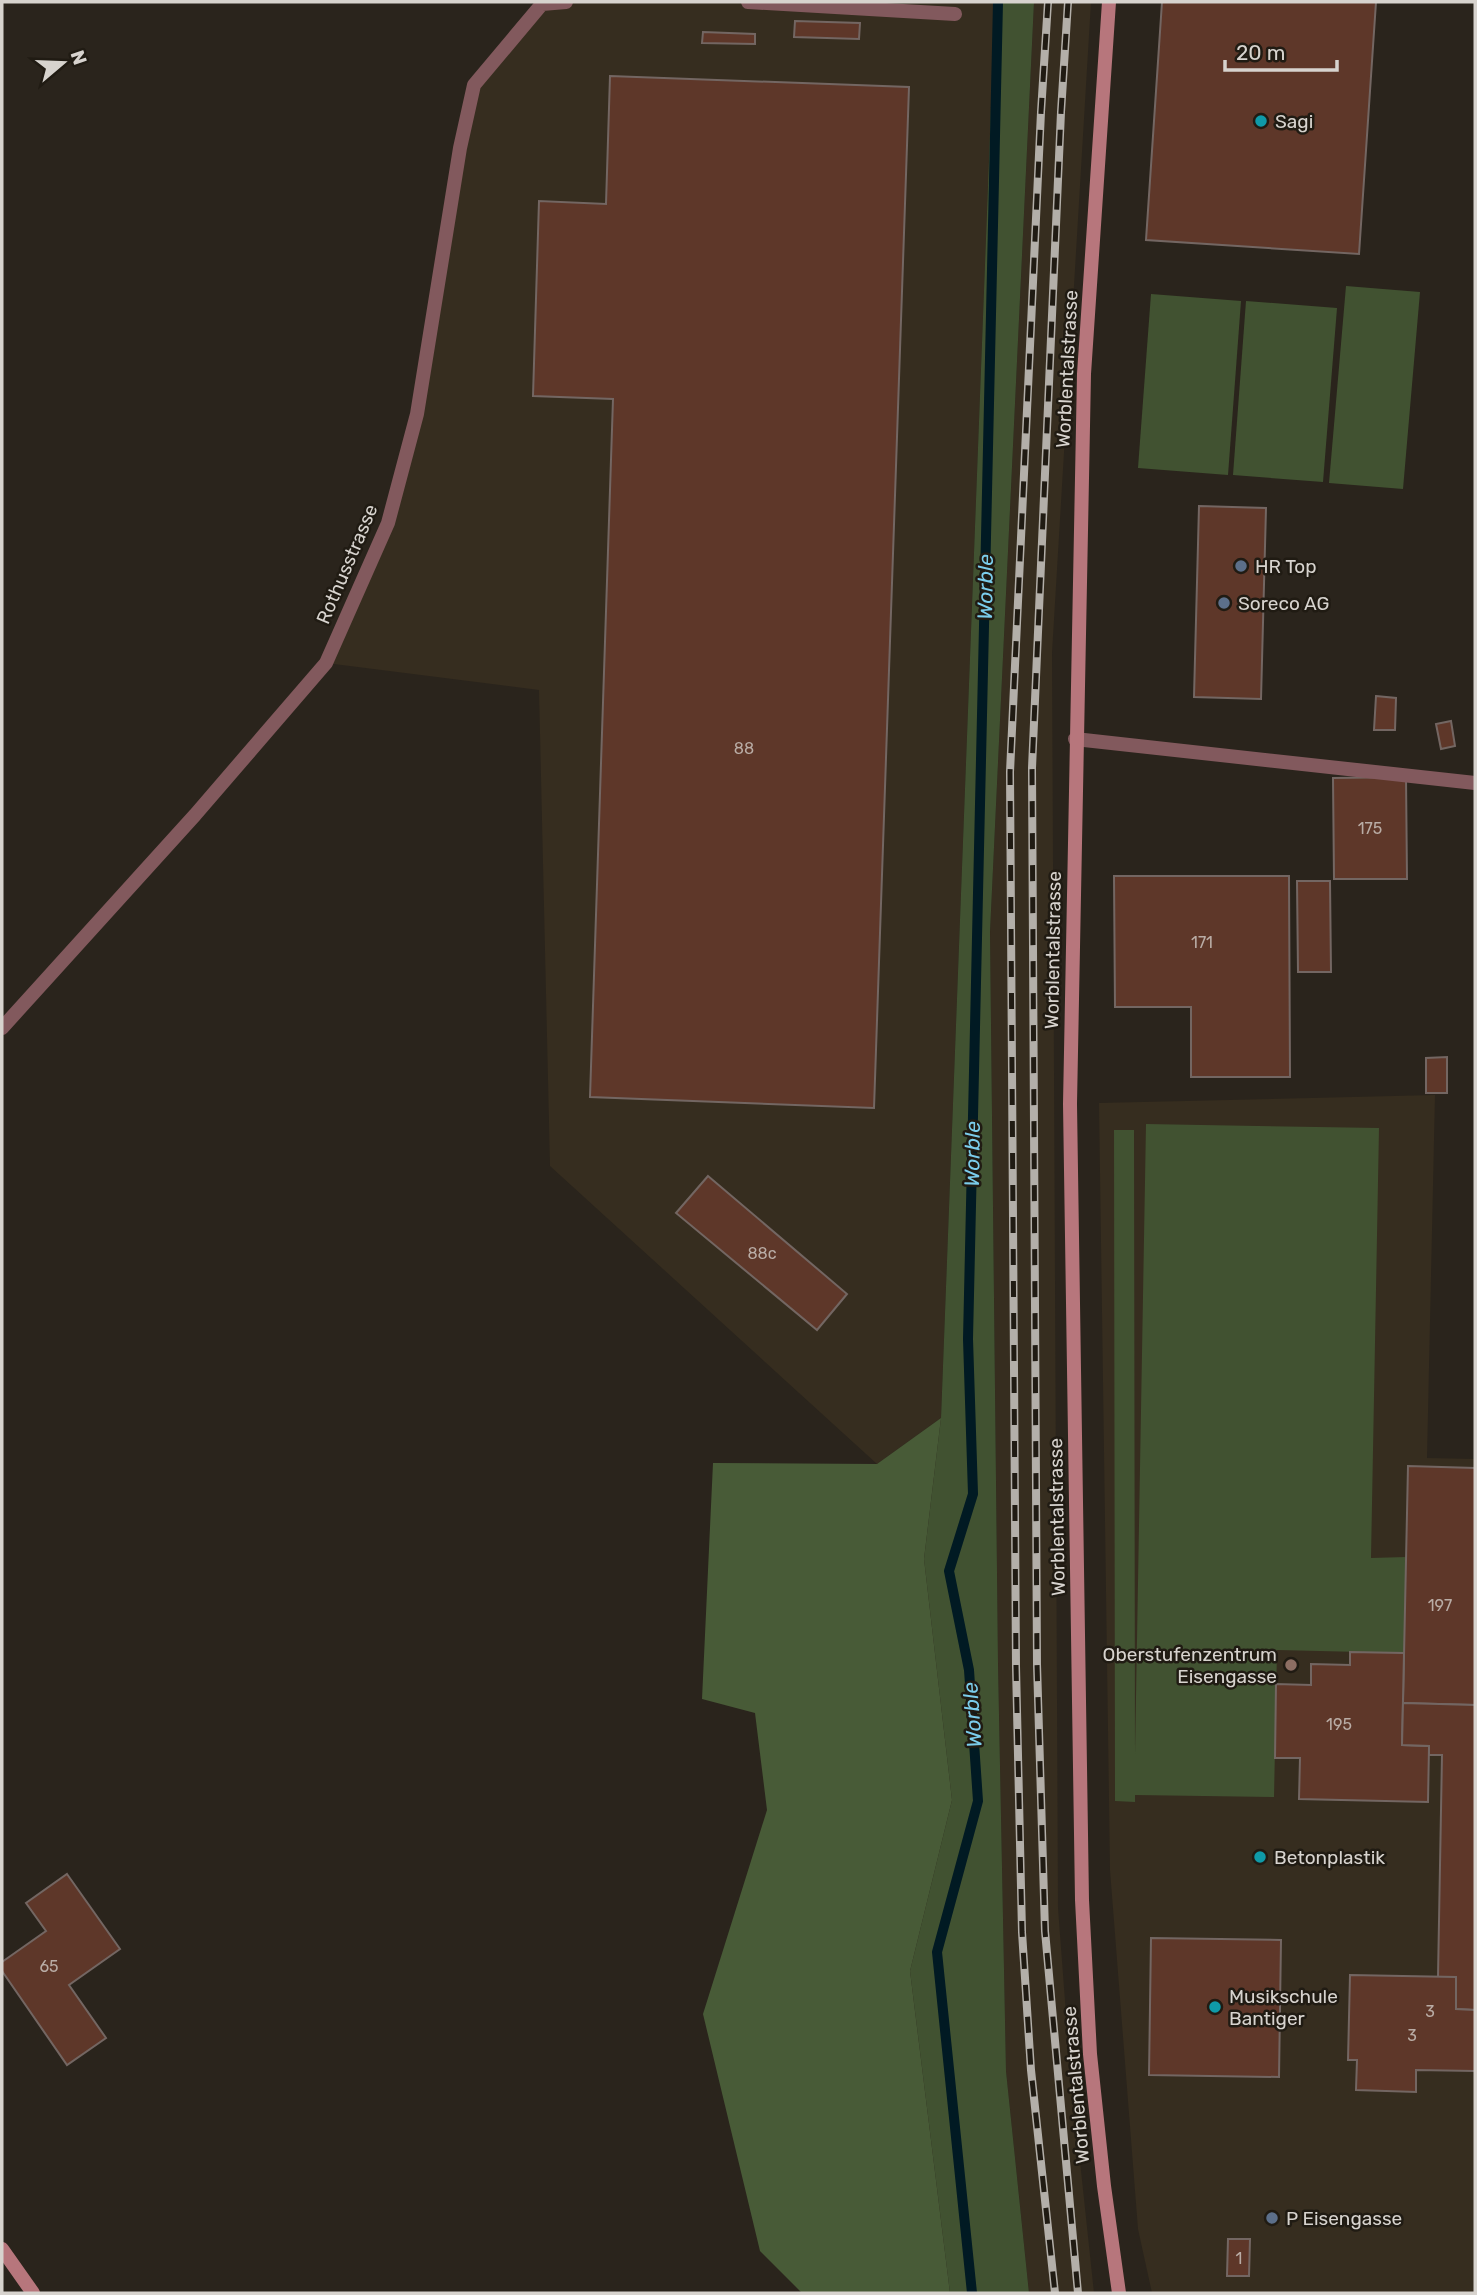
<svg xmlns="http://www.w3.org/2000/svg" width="1477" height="2295" font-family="Rubik,sans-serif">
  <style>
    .built { fill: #362d1f }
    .green { fill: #415231 }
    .forest { fill: #485b37 }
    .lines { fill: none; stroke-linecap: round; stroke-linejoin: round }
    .stream { stroke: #011a23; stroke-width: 10 }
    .building { fill: #5e3729; stroke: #736662; stroke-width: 2 }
    .street { stroke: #82595d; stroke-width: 14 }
    .secondary { stroke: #b7767c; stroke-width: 14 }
    .rail-casing { stroke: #b3afa9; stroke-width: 8 }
    .rail { stroke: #201b13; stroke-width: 5; stroke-dasharray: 16; stroke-linecap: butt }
    .culture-dot { fill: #0f9aa8; stroke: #201b13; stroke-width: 2.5 }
    .service-dot { fill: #5c6f8a; stroke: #201b13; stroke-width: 2.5 }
    .education-dot { fill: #8d6e63; stroke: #201b13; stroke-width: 2.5 }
    .labels { text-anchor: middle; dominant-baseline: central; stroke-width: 5; stroke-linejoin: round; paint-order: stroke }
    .number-label { font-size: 16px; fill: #b9aca5 }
    .poi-label { font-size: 19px; fill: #d7d3ce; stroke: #201b13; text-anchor: start }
    .street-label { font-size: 19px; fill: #d7d3ce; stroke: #201b13 }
    .water-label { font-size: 21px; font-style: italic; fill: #7bcdec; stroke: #201b13 }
  </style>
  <rect width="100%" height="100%" fill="#2a241c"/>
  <!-- built -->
  <g class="built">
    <polygon points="566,2 995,2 941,1418 877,1464 550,1166 539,690 326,663 388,523 417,414 474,85 542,4"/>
    <polygon points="1034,2 1091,2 1052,653 1058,1908 1070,2067 1094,2293 1029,2293 1006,2071 998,1663 990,932"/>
    <polygon points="1435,1095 1427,1458 1475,1459 1475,2293 1152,2293 1138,2229 1110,1870 1099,1103"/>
  </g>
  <!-- green -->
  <g class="green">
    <polygon points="995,2 1034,2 990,932 998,1663 1006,2071 1029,2293 950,2293 910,1971 952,1800 924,1559 941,1418"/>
    <polygon points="1346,286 1420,292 1403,489 1329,483"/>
    <polygon points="1151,294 1241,301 1228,475 1138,468"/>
    <polygon points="1246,301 1337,308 1323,482 1233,475"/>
    <polygon points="1146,1124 1379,1128 1371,1558 1406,1557 1404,1653 1277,1650 1274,1797 1135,1795 1135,1802 1115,1801 1114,1130 1134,1130 1135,1754"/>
  </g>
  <!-- forest -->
  <polygon class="forest" points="941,1418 924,1559 952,1800 910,1971 950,2293 802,2293 760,2251 703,2014 767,1810 755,1713 702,1699 713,1463 877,1464"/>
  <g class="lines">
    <!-- stream -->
    <polyline class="stream" points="972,2293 937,1952 978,1801 969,1670 949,1571 973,1494 968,1339 998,2"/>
  </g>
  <!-- building -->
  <g class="building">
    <polygon points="1162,2 1376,2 1359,254 1146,240"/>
    <polygon points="795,21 860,23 859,39 794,37"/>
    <polygon points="703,32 755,34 755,44 702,43"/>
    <polygon points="610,76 909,87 874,1108 590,1097 613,399 533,396 539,201 606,204"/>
    <polygon points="1199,506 1266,508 1261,699 1194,697"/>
    <polygon points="1376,696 1396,698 1395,730 1374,730"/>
    <polygon points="1451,721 1455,746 1441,749 1436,724"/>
    <polygon points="1406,777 1407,879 1334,879 1333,778"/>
    <polygon points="1114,876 1289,876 1290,1077 1191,1077 1191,1007 1115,1007"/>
    <polygon points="1297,881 1330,881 1331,972 1298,972"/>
    <polygon points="1447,1057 1447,1093 1426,1093 1426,1058"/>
    <polygon points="708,1176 847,1294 817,1330 676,1213"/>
    <polygon points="1408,1466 1475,1468 1475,1705 1403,1703"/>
    <polygon points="1350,1652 1404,1653 1402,1745 1429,1746 1428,1802 1299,1799 1300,1758 1275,1758 1276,1684 1311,1685 1311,1664 1350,1665"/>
    <polygon points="1403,1703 1475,1705 1475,2010 1456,2009 1456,1977 1438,1977 1442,1755 1429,1755 1429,1746 1402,1745"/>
    <polygon points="67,1874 120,1949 69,1985 106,2038 67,2065 2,1971 2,1962 46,1931 26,1903"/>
    <polygon points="1151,1938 1281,1940 1279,2077 1149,2075"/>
    <polygon points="1350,1975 1456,1977 1456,2009 1475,2010 1475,2071 1416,2070 1416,2092 1356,2090 1357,2060 1348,2060"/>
    <polygon points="1228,2239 1250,2239 1249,2276 1227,2276"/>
  </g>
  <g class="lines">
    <!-- street -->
    <g class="street">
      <polyline points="748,2 955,14"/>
      <polyline points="1075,739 1475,783"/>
      <polyline points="2,1028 195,815 326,663 388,523 417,414 460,148 474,85 542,4 566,2"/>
    </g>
    <!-- secondary -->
    <g class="secondary">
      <polyline points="1109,2 1084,374 1070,1104 1082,1900 1090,2054 1104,2186 1119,2293"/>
      <polyline points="2,2249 33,2293"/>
    </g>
    <!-- rail casing -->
    <g class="rail-casing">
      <g id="rail">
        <polyline points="1048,2 1041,112 1010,772 1016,1666 1022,1932 1031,2070 1055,2293"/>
        <polyline points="1068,2 1061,112 1032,768 1037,1664 1045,1931 1078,2293"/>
      </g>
    </g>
    <!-- rail -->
    <use href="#rail" class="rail"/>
  </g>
  <!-- markers -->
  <g class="culture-dot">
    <circle cx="1261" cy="121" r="7"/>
    <circle cx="1260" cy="1857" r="7"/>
    <circle cx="1215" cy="2007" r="7"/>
  </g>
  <g class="service-dot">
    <circle cx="1241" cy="566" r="7"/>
    <circle cx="1224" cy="603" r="7"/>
    <circle cx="1272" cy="2218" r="7"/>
  </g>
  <circle class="education-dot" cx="1291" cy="1665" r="7"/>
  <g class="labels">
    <!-- number labels -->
    <g class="number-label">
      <text x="744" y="748">88</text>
      <text x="1370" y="828">175</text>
      <text x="1202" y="942">171</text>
      <text x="762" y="1253">88c</text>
      <text x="1440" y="1605">197</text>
      <text x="1339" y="1724">195</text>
      <text x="49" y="1966">65</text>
      <text x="1430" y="2011">3</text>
      <text x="1412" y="2035">3</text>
      <text x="1239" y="2258">1</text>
    </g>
    <!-- poi labels -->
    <g class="poi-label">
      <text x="1275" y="121">Sagi</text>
      <text x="1255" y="566">HR Top</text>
      <text x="1238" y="603">Soreco AG</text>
      <text x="1277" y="1654" text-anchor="end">Oberstufenzentrum<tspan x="1277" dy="22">Eisengasse</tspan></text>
      <text x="1274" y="1857">Betonplastik</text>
      <text x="1229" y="1996">Musikschule<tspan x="1229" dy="22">Bantiger</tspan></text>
      <text x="1286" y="2218">P Eisengasse</text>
    </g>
    <!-- street labels -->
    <g class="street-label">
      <text transform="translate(1067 369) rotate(-87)">Worblentalstrasse</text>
      <text transform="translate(347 564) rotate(-67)">Rothusstrasse</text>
      <text transform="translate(1053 950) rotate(-89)">Worblentalstrasse</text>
      <text transform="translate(1057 1517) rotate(-91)">Worblentalstrasse</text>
      <text transform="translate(1076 2085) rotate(-95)">Worblentalstrasse</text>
    </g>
    <!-- water labels -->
    <g class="water-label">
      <text transform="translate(985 587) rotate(-89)">Worble</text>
      <text transform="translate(972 1154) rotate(-89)">Worble</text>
      <text transform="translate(972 1715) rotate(-94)">Worble</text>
    </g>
  </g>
  <!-- border -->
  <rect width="1477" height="2295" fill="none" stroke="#d7d3ce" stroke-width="7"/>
  <!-- north arrow -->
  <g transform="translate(63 63) rotate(71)" stroke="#201b13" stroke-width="5" paint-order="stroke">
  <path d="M0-5L12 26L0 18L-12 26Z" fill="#d7d3ce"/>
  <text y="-10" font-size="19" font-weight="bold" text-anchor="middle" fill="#d7d3ce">N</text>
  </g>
  <!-- scale -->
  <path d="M1225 60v10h112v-10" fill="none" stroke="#d7d3ce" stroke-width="3.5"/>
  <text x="1236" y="60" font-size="21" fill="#d7d3ce" stroke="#201b13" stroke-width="5" paint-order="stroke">20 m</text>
</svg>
